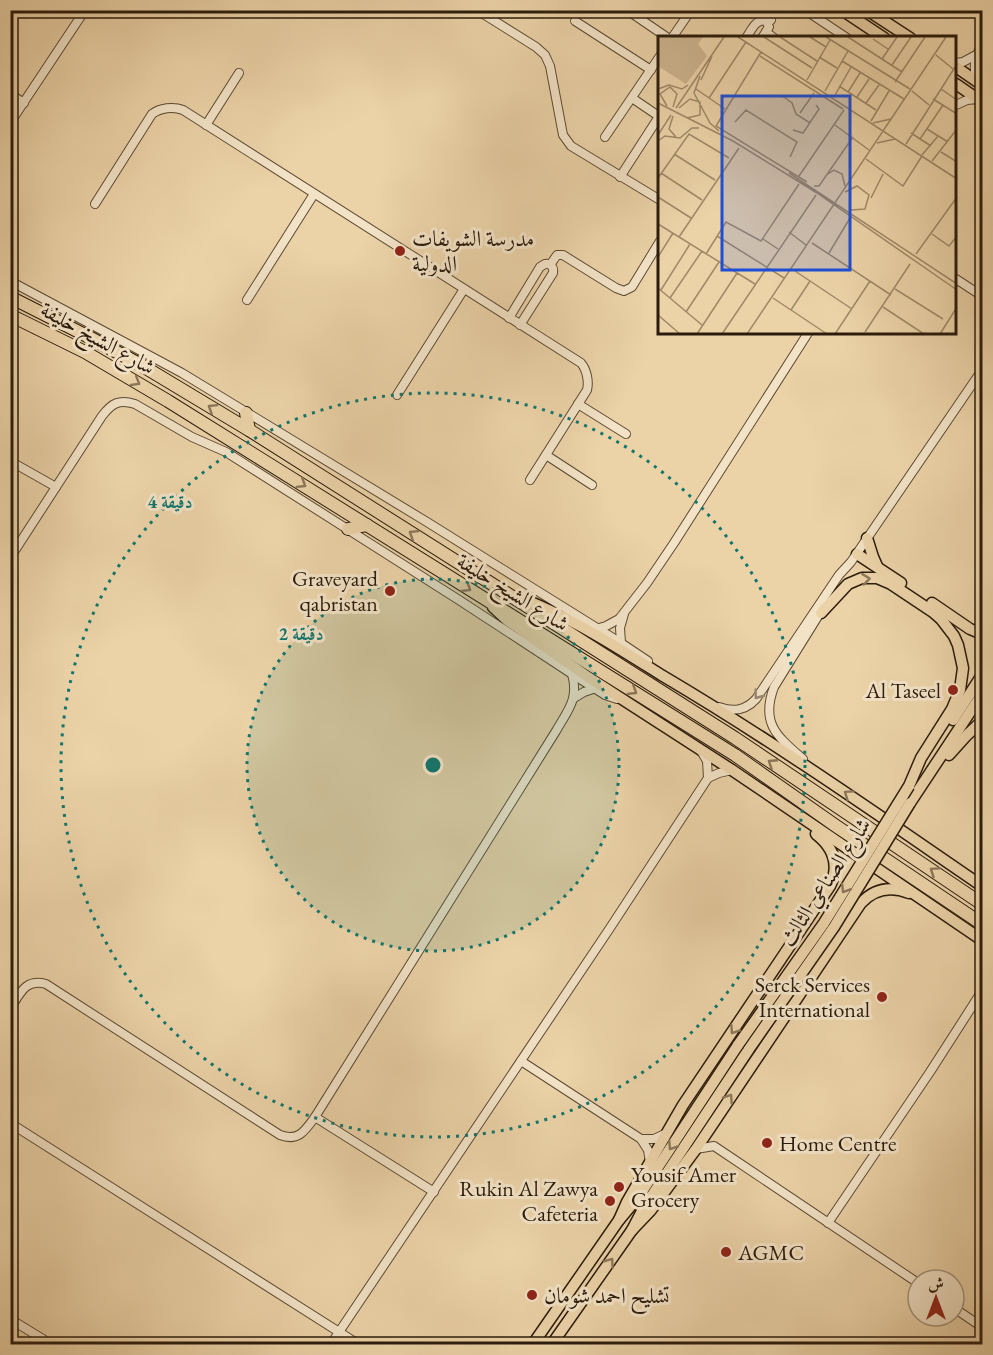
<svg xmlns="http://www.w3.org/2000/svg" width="993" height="1355" font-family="'EB Garamond',Amiri,serif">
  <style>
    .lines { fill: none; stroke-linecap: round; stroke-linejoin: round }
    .minor-casing { stroke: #5c4a34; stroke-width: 10 }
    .major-casing { stroke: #2c1c0d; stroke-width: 13 }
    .highway-casing { stroke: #2c1c0d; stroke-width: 14 }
    .minor { stroke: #f2e2c6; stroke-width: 8 }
    .major { stroke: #ebd2a7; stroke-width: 10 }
    .highway { stroke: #ebd2a7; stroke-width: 12 }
    .major-bridge-casing { stroke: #2c1c0d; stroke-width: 13; stroke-linecap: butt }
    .major-bridge { stroke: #ebd2a7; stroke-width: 10 }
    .oneway { stroke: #8c775a }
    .oneway2 { stroke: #998973 }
    .ring { fill: none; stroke: #0f766e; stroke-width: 3; stroke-dasharray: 3 6 }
    .poi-dot { fill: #8f2418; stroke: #f2e2c6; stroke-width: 2 }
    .labels { text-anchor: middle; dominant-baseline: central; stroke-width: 6; stroke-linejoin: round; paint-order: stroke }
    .poi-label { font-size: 22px; fill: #2c1c0d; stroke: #f2e2c6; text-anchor: start }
    .street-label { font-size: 22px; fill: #2c1c0d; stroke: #f2e2c6 }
    .inset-road { fill: none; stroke: #9f8969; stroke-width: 1.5 }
    .view { fill: #1d4ed8; fill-opacity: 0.15; stroke: #1d4ed8; stroke-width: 3 }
    .inset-edge { fill: none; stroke: #2c1c0d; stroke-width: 3 }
    .centre { fill: #0f766e; stroke: #f2e2c6; stroke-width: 3 }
    .ring-label { font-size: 18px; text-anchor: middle; font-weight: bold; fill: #0f766e; stroke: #f2e2c6; stroke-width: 6; stroke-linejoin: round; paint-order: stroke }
  </style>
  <rect width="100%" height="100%" fill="#ebd2a7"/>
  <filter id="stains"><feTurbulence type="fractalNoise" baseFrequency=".00333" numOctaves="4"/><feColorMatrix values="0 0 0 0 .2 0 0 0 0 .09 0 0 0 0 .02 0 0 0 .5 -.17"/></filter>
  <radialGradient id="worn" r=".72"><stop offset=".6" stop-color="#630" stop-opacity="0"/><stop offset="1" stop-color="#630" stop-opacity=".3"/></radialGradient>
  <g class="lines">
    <!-- minor casing -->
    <g class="minor-casing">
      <g id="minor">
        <polyline points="477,10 536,47 545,55 550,66 563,135 571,146 660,200"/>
        <polyline points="627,10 668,38"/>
        <polyline points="756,10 771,20"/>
        <polyline points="805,10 847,38"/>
        <polyline points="575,21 651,70"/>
        <polyline points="766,32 774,38"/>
        <polyline points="672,38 691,10"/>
        <path d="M746,38C751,31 756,18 766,21L769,27L762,38"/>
        <polyline points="956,63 963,62 976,55"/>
        <path d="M978,82C972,68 974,57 982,45"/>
        <polyline points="10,94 24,103"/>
        <polyline points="632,98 660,117"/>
        <polyline points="956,105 967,100 978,99"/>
        <polyline points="10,123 85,10"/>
        <polyline points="206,125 239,73"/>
        <polyline points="605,137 660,56"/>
        <polyline points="620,177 660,115"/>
        <path d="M95,204L152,114C160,108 173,106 183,110L581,363C587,370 589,382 587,390L530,480"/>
        <polyline points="550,265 557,255 563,255 616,288 624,291 632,287 660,241"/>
        <polyline points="956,279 982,296"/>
        <polyline points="10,281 182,373 427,522 621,643 648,661"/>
        <polyline points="247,300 314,194"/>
        <path d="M509,318L540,267L545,264C551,263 554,267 553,273L520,325"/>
        <polyline points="397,395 464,289"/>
        <polyline points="578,404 626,434"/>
        <polyline points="546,455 592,485"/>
        <polyline points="10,461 56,487"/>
        <path d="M10,558L102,416C112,403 119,399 135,404L192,437L226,452L459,600L572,674L605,695L617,699"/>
        <polyline points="599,628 606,626 619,619 647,583 674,543 808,333"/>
        <polyline points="621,643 620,628 624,614"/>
        <polyline points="574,698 584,692 596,688"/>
        <path d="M719,707C733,712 745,711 756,699L839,575L851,562L982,370"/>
        <polyline points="701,751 707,761 708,778"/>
        <path d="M803,759C778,737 760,724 774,687L820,613"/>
        <path d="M10,1009C20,994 25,978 46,984L280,1135C298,1142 305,1131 315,1117L556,731C568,710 579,699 572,674"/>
        <polyline points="521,1061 641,1139 648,1150 650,1163"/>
        <polyline points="315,1117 434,1192"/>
        <polyline points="10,1123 358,1344"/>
        <polyline points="641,1139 654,1139 667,1133"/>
        <polyline points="696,1149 714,1146 918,1283"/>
        <polyline points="828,1223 930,1072 982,991"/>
        <polyline points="954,1308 982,1327"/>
        <polyline points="10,1319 51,1344"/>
        <polyline points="331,1344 610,928 708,778 719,773 732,770"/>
      </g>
    </g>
    <!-- major casing -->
    <g class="major-casing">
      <g id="major">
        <polyline points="842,10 884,38"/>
        <polyline points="867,10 910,38"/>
        <polyline points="956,67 982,85"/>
        <polyline points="956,84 982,102"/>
        <polyline points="867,538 873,557 877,566"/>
        <polyline points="857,554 901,583"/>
        <path d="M520,601L533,603L540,606C583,625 623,651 663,676C773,741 877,814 982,886"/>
        <polyline points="932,603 970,629 982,634"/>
        <polyline points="493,607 508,621 588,677 732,770 982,940"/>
        <polyline points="821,613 848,584 862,578 877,578 891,584 933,612 941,619 954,636 958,645 963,668 960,690 952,709 921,758 909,786"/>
        <polyline points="953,720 982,675"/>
        <polyline points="949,755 967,735 982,721"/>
        <polyline points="910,803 982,694"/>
        <path d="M619,1220L627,1202L683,1105L830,886C840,865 834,848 816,834"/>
        <path d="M632,1230L651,1210L696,1149L861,903C875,888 891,886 909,893"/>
        <polyline points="533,1344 619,1220 639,1196 738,1045"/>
        <polyline points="552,1344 632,1230 643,1209 749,1049"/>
      </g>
    </g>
    <!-- highway casing -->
    <g class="highway-casing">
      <g id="highway">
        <polyline points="10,297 87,336 141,365 249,430 735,738 982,904"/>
        <polyline points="10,315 85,352 168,401 735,755 836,826 982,924"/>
        <polyline points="246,413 249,430"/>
        <polyline points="348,529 367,525"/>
      </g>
    </g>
    <!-- minor -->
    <use href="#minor" class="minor"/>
    <!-- major -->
    <use href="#major" class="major"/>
    <!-- highway -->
    <use href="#highway" class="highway"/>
    <!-- major-bridge casing -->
    <g class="major-bridge-casing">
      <g id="major-bridge">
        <polyline points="738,1045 824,923 909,786"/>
        <polyline points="749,1049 834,927 910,803"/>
      </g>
    </g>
    <!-- major-bridge -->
    <use href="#major-bridge" class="major-bridge"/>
  </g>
  <!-- one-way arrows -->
  <defs><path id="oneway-chevron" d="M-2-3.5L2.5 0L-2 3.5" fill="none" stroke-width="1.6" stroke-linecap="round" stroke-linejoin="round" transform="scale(1.5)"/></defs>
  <g class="oneway">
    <use href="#oneway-chevron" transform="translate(136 382) rotate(31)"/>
    <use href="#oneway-chevron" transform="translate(212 408) rotate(-148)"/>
    <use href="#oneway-chevron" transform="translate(302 484) rotate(32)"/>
    <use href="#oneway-chevron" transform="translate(413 534) rotate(-148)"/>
    <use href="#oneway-chevron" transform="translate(866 579) rotate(-7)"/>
    <use href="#oneway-chevron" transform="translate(467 588) rotate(32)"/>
    <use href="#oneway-chevron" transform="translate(633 691) rotate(32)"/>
    <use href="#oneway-chevron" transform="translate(772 763) rotate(-147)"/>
    <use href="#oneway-chevron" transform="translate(848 794) rotate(-145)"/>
    <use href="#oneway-chevron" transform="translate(934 871) rotate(-146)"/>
    <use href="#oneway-chevron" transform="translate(845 889) rotate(122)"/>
    <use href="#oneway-chevron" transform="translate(734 1030) rotate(124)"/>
    <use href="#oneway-chevron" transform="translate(729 1098) rotate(-56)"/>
    <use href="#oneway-chevron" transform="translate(672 1146) rotate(123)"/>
    <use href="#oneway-chevron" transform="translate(610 1262) rotate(-55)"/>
  </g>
  <use class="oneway2" href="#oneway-chevron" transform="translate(758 695) rotate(127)"/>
  <!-- distance rings -->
  <circle cx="433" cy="765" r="186" fill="#0f766e" fill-opacity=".12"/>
  <g class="ring">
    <circle cx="433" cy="765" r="186"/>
    <circle cx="433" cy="765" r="372"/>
  </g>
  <!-- markers -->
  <g class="poi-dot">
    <circle cx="400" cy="251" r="6"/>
    <circle cx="390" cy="591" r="6"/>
    <circle cx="953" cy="690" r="6"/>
    <circle cx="882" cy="997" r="6"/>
    <circle cx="767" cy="1143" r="6"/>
    <circle cx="619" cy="1187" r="6"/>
    <circle cx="610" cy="1201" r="6"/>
    <circle cx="726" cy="1252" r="6"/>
    <circle cx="532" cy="1295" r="6"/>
  </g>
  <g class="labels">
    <!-- poi labels -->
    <g class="poi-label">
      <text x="412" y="238">مدرسة الشويفات<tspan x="412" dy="25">الدولية</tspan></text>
      <text x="378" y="578" text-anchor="end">Graveyard<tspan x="378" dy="25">qabristan</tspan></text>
      <text x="941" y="690" text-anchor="end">Al Taseel</text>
      <text x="870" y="984" text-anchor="end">Serck Services<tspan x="870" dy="25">International</tspan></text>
      <text x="779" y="1143">Home Centre</text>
      <text x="631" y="1174">Yousif Amer<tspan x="631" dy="25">Grocery</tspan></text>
      <text x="598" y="1188" text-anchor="end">Rukin Al Zawya<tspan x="598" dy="25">Cafeteria</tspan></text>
      <text x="738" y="1252">AGMC</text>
      <text x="544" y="1295">تشليح احمد شومان</text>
    </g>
    <!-- street labels -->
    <g class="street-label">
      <text transform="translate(98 338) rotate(29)">شارع الشيخ خليفة</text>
      <text transform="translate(513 592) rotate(32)">شارع الشيخ خليفة</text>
      <text transform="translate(825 882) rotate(-57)">شارع الصناعي الثالث</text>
    </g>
  </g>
  <!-- overview -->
  <g transform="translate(658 36)">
    <rect width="298" height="298" fill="#ebd2a7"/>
    <path d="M0,1H45L40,8L49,20L28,48L0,30Z" fill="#cbb38d"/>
    <path class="inset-road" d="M80,1L299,143M106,1L154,32M122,1L159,25M152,1L168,11M168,1L252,53M190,1L244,36M215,3L230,13M103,16L58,90L149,146M278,19L295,33M102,20L185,73M161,21L179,32M224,23L239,1M184,25L246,63M234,29L253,1M42,40L36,57L52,87L61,95M43,44L54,20M149,44L172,4M237,46L267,1M181,50L218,74M0,53L11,49L24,53L30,49M38,53L67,73M283,53L299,64M167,55L190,15M254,55L271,69M190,56L202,37M123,59L134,67L138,78L152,87M176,61L193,31M199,61L211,43M51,62L88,6M275,63L299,78M0,67L75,105L159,157L299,254M208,67L221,49M9,70L2,58L12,51L19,58L15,71M18,72L66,1M21,72L32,63L42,66V79L29,82M142,77L156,57M15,80L11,93L18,101M213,85L231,55M77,86L88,74L139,106L132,121M215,87L233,83M177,89L211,114M269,93L290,106M135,94L145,97L161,73L158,69M253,97L273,110M0,99L13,79M262,103L285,69M0,105L7,100L22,102L34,92H41M219,107L237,103M248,108L299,28M283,116L299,126M16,118L57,144M264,119L280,100M208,123L245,150L264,120M274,125L299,93M3,137L44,164M131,137L299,248M170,138L176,134L184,138L187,150M141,140L186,74M0,142L31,98L71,122M156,150H161L195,101M187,156L199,150L211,159L207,173L193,174M0,161L33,182M213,162L225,138M0,188L97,248M131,196L148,209M274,198L291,210L299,200M59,200L126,242M21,201L81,112M105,203L120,213M154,207L233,259M171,217L192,182M48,218L68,186L103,205L141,148M258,218L299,161M0,221L15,197M137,235L194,273M0,252L44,289M237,253L285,283M3,254L32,208M12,262L44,215M115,262L169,298M225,271L266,298M133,274L152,245M28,276L61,226M0,279L22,298M207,296L252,228M39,298L79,237M64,298L158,159M89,298L288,1M177,298L212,245M282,298L299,271"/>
    <path class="view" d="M64,60H192V234H64Z"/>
    <rect width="298" height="298" class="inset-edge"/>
  </g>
  <circle cx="433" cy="765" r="9" class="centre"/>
  <g class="ring-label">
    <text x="170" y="508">4 دقيقة</text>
    <text x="301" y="640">2 دقيقة</text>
  </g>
  <!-- margin -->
  <rect width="993" height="1355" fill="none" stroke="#ebd2a7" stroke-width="36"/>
  <rect x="12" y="12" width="969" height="1331" fill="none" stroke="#2c1c0d" stroke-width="3"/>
  <rect x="18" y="18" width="957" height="1319" fill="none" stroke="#2c1c0d" stroke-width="1.5"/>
  <!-- north arrow -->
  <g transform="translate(936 1298)"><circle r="28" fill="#f2e2c6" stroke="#a3937c" stroke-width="1.5"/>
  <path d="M0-4.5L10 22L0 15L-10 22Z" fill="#8f2418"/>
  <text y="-9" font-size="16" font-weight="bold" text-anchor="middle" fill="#2c1c0d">ش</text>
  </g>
  <rect width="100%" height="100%" filter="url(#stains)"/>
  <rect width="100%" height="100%" fill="url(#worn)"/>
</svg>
